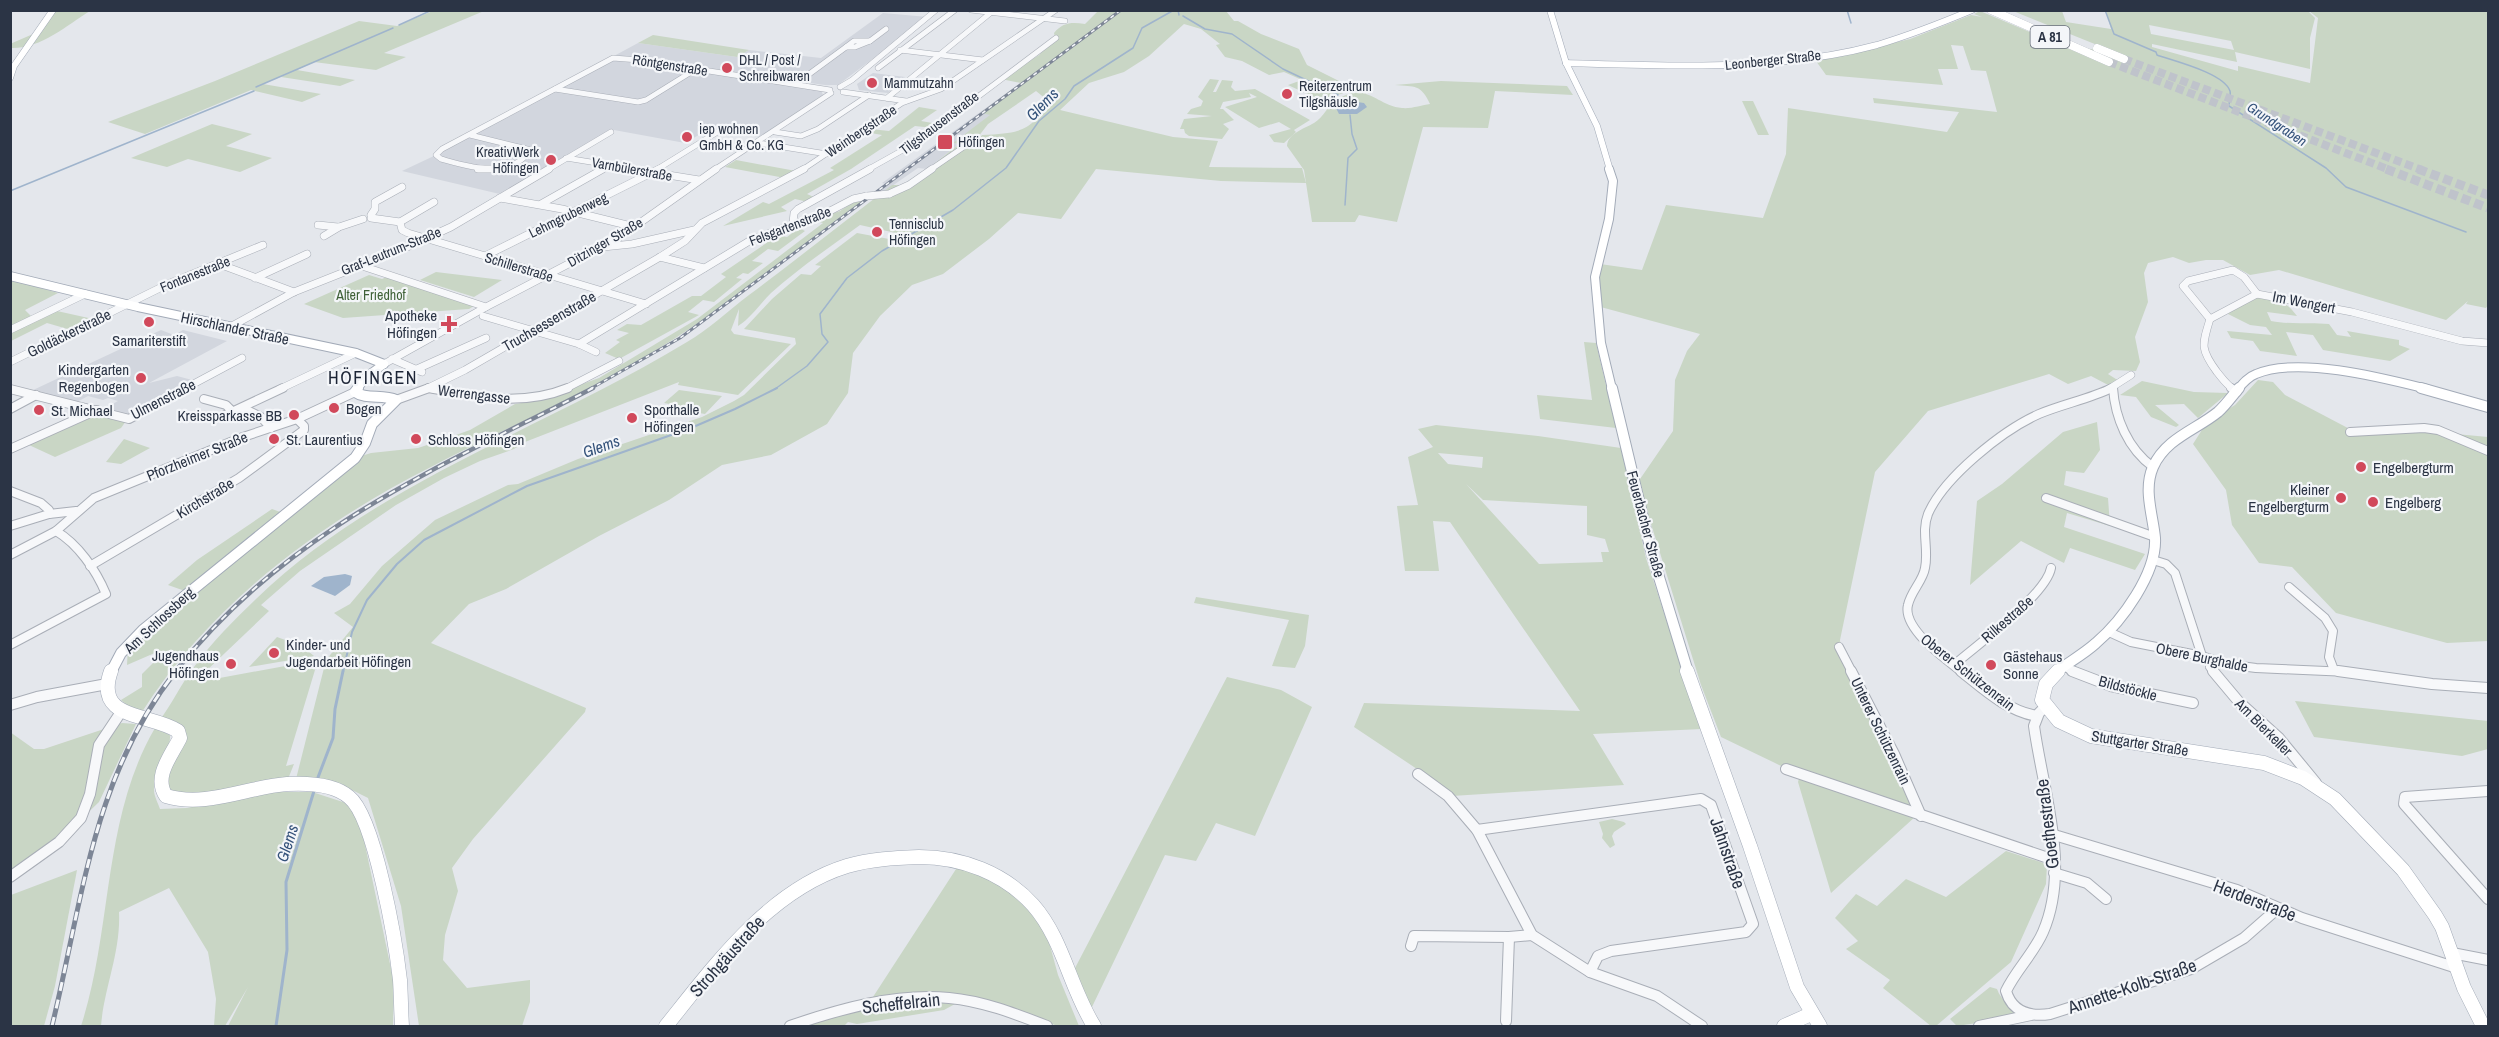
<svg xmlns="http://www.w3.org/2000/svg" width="2499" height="1037" font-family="'Archivo Narrow',sans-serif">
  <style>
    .built { fill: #d2d6de }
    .green { fill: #c9d6c5; fill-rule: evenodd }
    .water { fill: #9fb4cc }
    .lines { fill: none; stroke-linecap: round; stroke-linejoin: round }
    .stream-far2 { stroke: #9fb4cc; stroke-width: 1.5 }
    .stream-far1 { stroke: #9fb4cc; stroke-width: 2 }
    .stream { stroke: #9fb4cc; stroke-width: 3 }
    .highway-tunnel-far1 { stroke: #bfc3cb; stroke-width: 8; stroke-dasharray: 8 4; stroke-linecap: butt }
    .highway-tunnel { stroke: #bfc3cb; stroke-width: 9; stroke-dasharray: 9 4.5; stroke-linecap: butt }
    .minor-far3-casing { stroke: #a9aeb7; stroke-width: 6 }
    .minor-far2-casing { stroke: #a9aeb7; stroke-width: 8 }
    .minor-far1-casing { stroke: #a9aeb7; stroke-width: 10 }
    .minor-casing { stroke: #a9aeb7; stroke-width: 12 }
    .major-far3-casing { stroke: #a3abb8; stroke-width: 7 }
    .major-far2-casing { stroke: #a3abb8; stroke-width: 10 }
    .major-far1-casing { stroke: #a3abb8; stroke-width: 12 }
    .major-casing { stroke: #a3abb8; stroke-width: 15 }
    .highway-casing { stroke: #8b94a3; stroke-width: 8 }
    .minor-far3 { stroke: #f7f8fa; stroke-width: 5 }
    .minor-far2 { stroke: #f7f8fa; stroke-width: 7 }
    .minor-far1 { stroke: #f7f8fa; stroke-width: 8 }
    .minor { stroke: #f7f8fa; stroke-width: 10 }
    .major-far3 { stroke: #fff; stroke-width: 6 }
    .major-far2 { stroke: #fff; stroke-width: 8 }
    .major-far1 { stroke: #fff; stroke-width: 10 }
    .major { stroke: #fff; stroke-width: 14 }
    .highway { stroke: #fff; stroke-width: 8 }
    .rail-far2-casing { stroke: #7d8696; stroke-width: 3 }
    .rail-far1-casing { stroke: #7d8696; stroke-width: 4.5 }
    .rail-casing { stroke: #7d8696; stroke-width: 5 }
    .rail-far2 { stroke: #f4f6f9; stroke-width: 1.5; stroke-dasharray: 4; stroke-linecap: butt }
    .rail-far1 { stroke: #f4f6f9; stroke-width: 2; stroke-dasharray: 7; stroke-linecap: butt }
    .rail { stroke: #f4f6f9; stroke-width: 3; stroke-dasharray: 9; stroke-linecap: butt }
    .minor-bridge-casing { stroke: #a9aeb7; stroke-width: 8; stroke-linecap: butt }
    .minor-bridge { stroke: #f7f8fa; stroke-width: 7 }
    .poi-dot { fill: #d1495b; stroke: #f4f6f9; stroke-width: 2 }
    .labels { text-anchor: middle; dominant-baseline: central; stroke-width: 4.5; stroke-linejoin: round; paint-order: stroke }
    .shield { fill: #f4f6f9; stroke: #676e7b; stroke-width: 1.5 }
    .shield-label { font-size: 14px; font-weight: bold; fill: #2b3445 }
    .far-poi-label { font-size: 14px; fill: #2b3445; stroke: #f4f6f9; text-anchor: start }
    .far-street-label { font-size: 14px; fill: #2b3445; stroke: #f4f6f9 }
    .far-water-label { font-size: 14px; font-style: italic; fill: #34527a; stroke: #f4f6f9 }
    .far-park-label { font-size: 14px; fill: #3f6138; stroke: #f4f6f9 }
    .street-label { font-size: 15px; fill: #2b3445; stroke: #f4f6f9 }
    .poi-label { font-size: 15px; fill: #2b3445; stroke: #f4f6f9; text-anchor: start }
    .water-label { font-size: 16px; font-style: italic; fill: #34527a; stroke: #f4f6f9 }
    .quarter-label { font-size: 18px; letter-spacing: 1.5px; fill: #1d2536; stroke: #f4f6f9 }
    .near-street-label { font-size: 18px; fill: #2b3445; stroke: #f4f6f9 }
  </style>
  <rect width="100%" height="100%" fill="#e4e7ec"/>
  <!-- built -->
  <g class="built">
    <polygon points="1120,11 988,114 991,115 954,143 959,144 927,169 918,168 882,193 872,194 885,184 882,183"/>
    <polygon points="883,13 928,17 838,85 825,85 780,79 775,81 821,90 823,95 761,137 709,129 685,143 614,130 504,195 402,171 436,155 442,149 638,43 737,57 749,50 821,58"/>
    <polygon points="873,73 905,77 888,93 859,90 857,84"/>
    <polygon points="161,330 174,335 183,330 227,341 149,383 177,376 196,381 131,417 104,409 118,401 108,398 103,400 88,396 77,402 31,391"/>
  </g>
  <!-- green -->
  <g class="green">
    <polygon points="435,10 484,11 384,53 406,57 376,70 314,62 297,70 355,80 340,86 281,77 289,73 263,84 321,94 302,102 251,90 145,134 108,122 215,81 359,21 397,26"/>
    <path d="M2307,10L2315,18L2310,38V69L2235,52L2237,62L2152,44V47L2238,71V66L2310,83L2318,18L2309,11H2488V305L2486,308L2466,304L2468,301L2446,320L2279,270L2250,275L2223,260H2206L2189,263L2173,257L2148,263L2144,273L2148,302L2135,337L2140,362L2136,371L2113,370L2108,374L2119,381L2110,386L2091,376L2068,384L2049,374L1928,411L1875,472L1840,640L1841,650L1916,816L1831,893L1798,782L1800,775L1721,737L1701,685L1638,482L1673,431L1675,380L1687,351L1700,334L1597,306L1600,264L1642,270L1666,205L1763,218L1786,154L1788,108L1947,132L1959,112L1874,103L1873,98L1997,112L1986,71L1971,70L1963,46L1951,45L1958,69H1938L1943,85L1826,75L1816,61L1910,39L1971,15L1982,17L1974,14L1980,11L2096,60L2084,49C2098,47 2108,58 2122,55L2013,11H2062L2066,22L2111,29L2106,11ZM2149,25L2231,41L2234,50L2151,34Z"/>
    <path d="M53,11H90C66,26 40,49 11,48L10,44L40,31Z"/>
    <path d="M1098,11H1226L1234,21H1238L1261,34L1299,49L1307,65L1347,85L1361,88L1320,100L1288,85L1302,80L1284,72L1269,75L1242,61L1225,57L1216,45L1220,44L1201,29L1184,24L1149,56L1124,72L1089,83L1060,110L1173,137L1218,141L1209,167L1302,168L1306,183L1221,181L1096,169L1061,219L1018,213L989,239L943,274L912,285L880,316L853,353L848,393L827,424L771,455L722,465L669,500L599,536L506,589L469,604L431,643L586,708L585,712L473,839L452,868L458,891L445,935L443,960L467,988L530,980V1002L522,1026H419L401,906L368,798L338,783L322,779H296L326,660L353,627L334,613L350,604L382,566L435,520L508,485L518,484L578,459L702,417L734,401L744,395L796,344L795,338L744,329L772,299L801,274L811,275L821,266L815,265L857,233L889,239L896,233L860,225C830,247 799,268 771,293C760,304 751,318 738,326L739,309L731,330L734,334L791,344L738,395L678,385L679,382L525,442L514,449L480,461L444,478L396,505L300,571L261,605L269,611L205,672L198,682L318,660L286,766L294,764L288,779L199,801L160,790L180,738L159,721C172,704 181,684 194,667C212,642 234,620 256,599C378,481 544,429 687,342C709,329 728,311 749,295C797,259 844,222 892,185H909L933,169L934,164L959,144L953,143L990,115L981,113L1021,83L1001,79L1039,55L1055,37L1054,33C1063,22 1072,22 1085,24ZM1036,91L1052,104C1025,132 1022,133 982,135L976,144L972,145L988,124Z"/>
    <polygon points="653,35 749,50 737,57 638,43"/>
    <polygon points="1210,79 1219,80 1213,92 1216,92 1222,80 1233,81 1231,87 1235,91 1255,89 1310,120 1294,130 1296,132 1284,143 1274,142 1269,135 1291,129 1279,122 1259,128 1225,107 1257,97 1249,93 1251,97 1223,102 1220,109 1223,109 1234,120 1223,124 1229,129 1222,139 1189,136 1185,133 1184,129 1180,129 1184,119 1212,116 1187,114 1191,109 1201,106 1203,101 1198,97"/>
    <path d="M1441,81L1567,86L1573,95L1495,91L1488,128L1423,127L1397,222L1359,215L1355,222H1312L1304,170L1287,146C1288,133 1304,129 1314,123C1324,117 1327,106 1337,100C1365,80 1377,106 1402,108C1411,109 1422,105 1430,104C1421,84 1415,87 1395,85Z"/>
    <polygon points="1742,101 1753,101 1769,135 1758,135"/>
    <polygon points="919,107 937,110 921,121 938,124 933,128 915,126 851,169 807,194 816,198 808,202 795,199 781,207 787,211 723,226 763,202 769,204 834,170 830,168 882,135 865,132 870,129 889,131"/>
    <polygon points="212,124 252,134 226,146 272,158 240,172 188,159 167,167 131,158"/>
    <polygon points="736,160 796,171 785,178 725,167"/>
    <path d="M868,198C794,252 722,312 643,358C574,399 500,431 429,468C317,525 210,605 142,712L130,708L121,700L142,687V674L160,656L157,652L127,665L128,646L355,458L371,453L418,448L442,440L470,430L515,404L535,401L599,378L697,319L823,223L812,220L840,211L853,202Z"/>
    <polygon points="799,228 805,231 778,251 768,249 752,261 763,263 748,274 743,273 736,278 742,279 714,302 703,300 688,312 699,315 619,359 605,353 620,342 616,340 629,333 617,330 627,324 641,325 692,296 701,296 726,277 721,274 771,240 764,237 769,234 787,237"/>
    <polygon points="436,272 502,280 474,297 420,280"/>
    <polygon points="369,275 382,279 389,276 480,302 469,309 343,318 304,304"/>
    <polygon points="11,279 58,293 25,310 31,316 11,326"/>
    <path d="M2254,296C2274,300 2284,298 2297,316L2267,312L2271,321C2292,325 2309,322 2329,324L2337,335L2351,337L2347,331L2399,340V345L2410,349L2390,361L2323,350L2313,335L2286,332L2297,356L2260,351L2253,341L2231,338L2227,331L2272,335L2266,327L2250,325L2228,314Z"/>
    <polygon points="57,311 93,319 71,330 47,323 11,341 11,333"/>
    <polygon points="1584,342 1596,343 1616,428 1540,419 1537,395 1592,400"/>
    <polygon points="2258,380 2273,382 2285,395 2363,436 2413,430 2488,437 2488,641 2447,643 2336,613 2292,567 2259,563 2232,525 2226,490 2193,444 2207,422 2235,405"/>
    <polygon points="2142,381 2194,392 2228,393 2198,418 2184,404 2155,405 2179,425 2176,427 2151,417 2136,397 2120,395"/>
    <polygon points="679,390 722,396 705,414 688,411 691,408 664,403"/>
    <polygon points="97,415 126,421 121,428 55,457 29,445"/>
    <polygon points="2097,422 2100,450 2084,473 2066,471 2064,485 2108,498 2110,526 2067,513 2064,527 2145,554 2135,570 2070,548 2064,563 2021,541 1970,585 1977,501 2002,484 2063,432"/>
    <path d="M1436,425L1538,436L1621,448L1646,558L1702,729L1593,734L1624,785L1452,796L1414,767L1354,727L1364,703L1580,711L1450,522L1433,521L1439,571H1405L1397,506L1418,505L1408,457L1433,447L1418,429ZM1438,453L1483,457L1482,468L1448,464ZM1466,484L1483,500L1587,506V535L1605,539L1609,552H1601L1603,562L1539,564Z"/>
    <polygon points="124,439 150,448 121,464 106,462"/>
    <polygon points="272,509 283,513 185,591 168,585 197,560"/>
    <polygon points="1196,597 1309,615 1305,646 1295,668 1272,666 1289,620 1194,603"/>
    <polygon points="277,637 302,646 314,656 249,667"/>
    <polygon points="1227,677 1281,690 1312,707 1255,836 1216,823 1196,861 1165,855 1091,1009 1074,970"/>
    <polygon points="2295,701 2488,721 2488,749 2462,756 2314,737"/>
    <polygon points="122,723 136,724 99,802 71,829 10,877 10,732 34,749 44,749"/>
    <path d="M155,728L170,735C171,755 153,769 154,790C154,796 158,803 160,809L187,808L266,792H312L346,803L355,814L363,835L394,983L393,1026H228L248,987L225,1026H214L216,999L208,952L169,888L119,912C121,952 104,988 101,1026H81C113,928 102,819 155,728Z"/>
    <polygon points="1612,819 1624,822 1626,824 1614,832 1612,836 1615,845 1610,848 1602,838 1603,834 1599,822"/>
    <polygon points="2006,851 2047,864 2046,884 2011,962 1936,1026 1931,1026 1883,988 1890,980 1846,949 1858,941 1835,918 1856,894 1877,906 1906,879 1946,897"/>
    <polygon points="958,866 998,882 1035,916 1049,942 1058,975 1079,1026 1058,1026 984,1001 871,1000"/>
    <polygon points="77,870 55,986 44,1026 11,1026 11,895"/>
    <path d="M1990,987L1997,989C2001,1001 2013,1006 2016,1017L1957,1026L1950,1019Z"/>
    <polygon points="912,1001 955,1004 944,1010 857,1024 848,1022 844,1026 804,1026 854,1011"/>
  </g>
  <!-- water -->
  <g class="water">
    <polygon points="1344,100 1364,103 1367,107 1357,114 1339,114 1335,106"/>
    <polygon points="345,574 352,576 350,585 335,596 311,586 324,577"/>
  </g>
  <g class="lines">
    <!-- stream-far2 -->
    <g class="stream-far2">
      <polyline points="1178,10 1179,15"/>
      <polyline points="1847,10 1851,23"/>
      <path d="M2105,10L2114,34L2156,52L2157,55C2174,61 2224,73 2230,91C2231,95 2229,102 2229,106L2326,168L2346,187L2466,232"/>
      <polyline points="1183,16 1205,29 1232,34 1283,69 1338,95"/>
      <polyline points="399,25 432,10"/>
      <polyline points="256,87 393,28"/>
      <polyline points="10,191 254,91"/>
      <polyline points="1345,205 1348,158 1357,149 1352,134 1350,115"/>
      <polyline points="775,389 807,366 828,342 822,334 820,314 847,278 882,251 953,210 1006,168 1039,121 1065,99 1074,86 1133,48 1142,28 1174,10"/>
    </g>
    <!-- stream-far1 -->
    <polyline class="stream-far1" points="343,672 352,632 367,600 397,564 424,540 527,486 691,428 735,409 777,388"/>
    <!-- stream -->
    <g class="stream">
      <polyline points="317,780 333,738 335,709 343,671"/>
      <polyline points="276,1026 287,950 286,882 314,791"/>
    </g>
    <!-- highway-tunnel-far1 -->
    <g class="highway-tunnel-far1">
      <polyline points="2124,59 2422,170"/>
      <polyline points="2109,62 2390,170"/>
    </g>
    <!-- highway-tunnel -->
    <g class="highway-tunnel">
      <polyline points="2386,169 2488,208"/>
      <polyline points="2418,169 2488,195"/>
    </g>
    <!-- minor-far3 casing -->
    <g class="minor-far3-casing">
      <g id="minor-far3">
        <polyline points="971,10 1065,21"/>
        <polygon points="854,41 870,41 855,47 846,47"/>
        <polyline points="870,41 886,29"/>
        <polyline points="900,50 983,60"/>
        <polyline points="878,68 955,10"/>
        <polyline points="797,83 846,47"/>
        <polyline points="840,87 852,80 936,10"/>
        <polyline points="555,89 638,102 646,100 696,69"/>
        <polyline points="843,92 906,101"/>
        <polyline points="887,98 994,10"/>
        <polyline points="775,132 801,136 818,129 869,95"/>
        <path d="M470,135L531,150C509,180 470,167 441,159L436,155L442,149L613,58L639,60L830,90"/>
        <polyline points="758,143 827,154"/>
        <polyline points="566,158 640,170"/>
        <polyline points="547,170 611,132"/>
        <polyline points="600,170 609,165"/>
        <polyline points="656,170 719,131"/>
        <polyline points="714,170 831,93"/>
        <polyline points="802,170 902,103 941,89 1056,10"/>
        <polyline points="867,170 919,141 1056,38"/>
        <polyline points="930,170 968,144 976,142"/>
      </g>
    </g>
    <!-- minor-far2 casing -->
    <g class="minor-far2-casing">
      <g id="minor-far2">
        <polyline points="478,169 497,169"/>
        <polyline points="631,169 699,180"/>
        <polyline points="889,194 909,185 932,169"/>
        <polyline points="500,198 562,209 635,227"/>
        <polyline points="541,204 603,169"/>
        <polyline points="371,215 375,209 375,202 402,187"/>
        <polyline points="371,218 400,222 402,230 408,233 646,304"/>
        <polyline points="400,222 434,202"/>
        <polyline points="793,223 794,213 798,209 870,169"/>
        <polyline points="318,225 338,227"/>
        <polyline points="324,236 339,227 363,219"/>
        <polyline points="603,247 632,244 694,230"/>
        <polyline points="485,256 659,169"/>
        <polyline points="660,257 704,268"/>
        <polyline points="219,264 294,292"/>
        <polyline points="359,265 486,307"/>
        <polyline points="255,278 307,254"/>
        <polyline points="483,316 579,344 596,352"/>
        <polyline points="2210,319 2183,286 2188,281 2233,270 2244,277 2257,294"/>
        <polyline points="230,327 294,292 405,248 451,227 549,169"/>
        <polyline points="10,330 85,294"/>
        <polyline points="579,344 751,240 830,211 853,199 867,196"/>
        <polyline points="392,359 422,372"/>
        <polyline points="10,362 168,284 263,245"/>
        <polyline points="384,364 486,307 620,237 716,169"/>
        <polyline points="417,369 486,338"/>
        <polyline points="429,388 435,389"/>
        <polyline points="184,389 242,358"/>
        <polyline points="280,389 356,353"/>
        <polyline points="426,389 465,370 660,257 685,241 702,223 804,169"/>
        <polyline points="565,389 619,361"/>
        <polyline points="2109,389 2131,375"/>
        <path d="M2233,389C2226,384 2222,378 2217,372C2200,349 2202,345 2210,319L2257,294L2352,312L2462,341L2488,343"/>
      </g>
    </g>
    <!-- minor-far1 casing -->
    <g class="minor-far1-casing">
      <g id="minor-far1">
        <path d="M429,388C477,397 521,407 568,388"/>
        <path d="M2113,388C2115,418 2128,449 2153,467"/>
        <polyline points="2231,388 2237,392"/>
        <polyline points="10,389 129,419 187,388"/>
        <polyline points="204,399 226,405 233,412"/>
        <polyline points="396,400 429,388"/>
        <polyline points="243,408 261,417 271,428"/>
        <polyline points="10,409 36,395"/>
        <polyline points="223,416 283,388"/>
        <polyline points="2350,432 2424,428 2438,430 2488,451"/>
        <polyline points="10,449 97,410"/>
        <polyline points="10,491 41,503 49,510 49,514"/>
        <polyline points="2046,498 2155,537"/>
        <polyline points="10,526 49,514 76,511"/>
        <polyline points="10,555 56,531 94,498 243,437 297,419 355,392"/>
        <polyline points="2153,560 2166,564 2175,573 2202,656"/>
        <polyline points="90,566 239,478 304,430 304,426 297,419"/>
        <polyline points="2289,587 2325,618 2333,631 2329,657 2334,670"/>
        <polyline points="2109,632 2131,642 2202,656 2225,664 2256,668 2349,672"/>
        <path d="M10,645L106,594C96,570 78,544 56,531"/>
        <polyline points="1839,647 1852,672"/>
        <path d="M1955,664C1978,644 2046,595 2051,568"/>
        <polyline points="2065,667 2075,672"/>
        <polyline points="2210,667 2214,672"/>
        <path d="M1962,672C1945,659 1902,628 1908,605C1911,591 1923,581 1925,568C1929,549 1921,532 1928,514C1944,477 2003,430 2039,414C2063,404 2089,399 2112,388"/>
      </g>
    </g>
    <!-- minor casing -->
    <g class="minor-casing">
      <g id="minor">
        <polyline points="1851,671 1894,754 1921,816"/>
        <path d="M1961,671C1984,689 2007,711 2037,716"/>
        <polyline points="2072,671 2111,686 2193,703"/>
        <polyline points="2213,671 2239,702 2279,738 2316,783"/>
        <polyline points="2338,671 2432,684 2488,688"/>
        <polyline points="10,705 37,697 107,684"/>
        <path d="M2045,707L2039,713L2034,726C2043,792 2071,867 2043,932C2034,953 2016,970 2006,991C2012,1012 2030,1017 2050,1014L2191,969L2244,938L2277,909"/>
        <polyline points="1786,769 2054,860"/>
        <polyline points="1418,774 1448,796 1477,830 1532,935 1590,972 1657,996 1702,1026"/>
        <polyline points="2488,791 2405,797 2404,804 2488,899"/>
        <polyline points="1477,830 1701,799 1711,805 1753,924 1746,932 1611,951 1598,956 1590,972"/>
        <polyline points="2051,834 2237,890 2302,918 2457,968"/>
        <polyline points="2054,873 2087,883 2106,899"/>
        <polyline points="10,877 59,842 81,818 90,794 99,745 121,712"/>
        <polyline points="1411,946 1414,936 1509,937 1532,935"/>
        <polyline points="2452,953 2488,960"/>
        <polyline points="1506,1021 1509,937"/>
        <path d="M790,1026C840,1009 895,993 949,998C983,1001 1016,1014 1047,1026"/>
        <polyline points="1979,1026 2031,1015"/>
      </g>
    </g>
    <!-- major-far3 casing -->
    <g class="major-far3-casing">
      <g id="major-far3">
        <polyline points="1550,10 1566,63 1597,126 1610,170"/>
        <path d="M1566,63C1669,66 1777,72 1877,45C1910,35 1941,23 1972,10"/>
        <polyline points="10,78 14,66 53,10"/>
      </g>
    </g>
    <!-- major-far2 casing -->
    <g class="major-far2-casing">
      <g id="major-far2">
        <polyline points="1609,169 1613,181 1609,219 1595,277 1601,343 1612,389"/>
        <polyline points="10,276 138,307 356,353 384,364"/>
        <polyline points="357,389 366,377 384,364"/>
        <path d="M2238,389C2243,383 2248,377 2256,374C2298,356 2383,378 2427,389"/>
      </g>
    </g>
    <!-- major-far1 casing -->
    <g class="major-far1-casing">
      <g id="major-far1">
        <polyline points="1612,388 1651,551 1688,672"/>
        <polyline points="2421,388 2488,407"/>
        <path d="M111,672L121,653L143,630L355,458L365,443L372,424L396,400C383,394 366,400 355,392L358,388"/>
        <path d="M2056,672C2069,662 2084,654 2096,643C2122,621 2157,573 2155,538C2153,515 2143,490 2153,467C2166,438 2196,430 2218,412C2226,405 2232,396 2239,388"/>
      </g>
    </g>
    <!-- major casing -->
    <g class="major-casing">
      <g id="major">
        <path d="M111,671C93,721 151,713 178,731L180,738C171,756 153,777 166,796C206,808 247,787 287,784C306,783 334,784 349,797C375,817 396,945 400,980C401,995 401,1011 402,1026"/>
        <polyline points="1687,671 1750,846 1797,987 1820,1026"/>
        <polyline points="2058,671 2046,684 2042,700 2059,721 2091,736 2264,763 2303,778 2335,799 2403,870 2435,915 2442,927 2464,988 2483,1026"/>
        <path d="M666,1026C715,965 769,890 847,866C871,859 895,858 919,857C962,857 1004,873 1033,905C1063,939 1070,988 1094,1026"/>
        <polyline points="1784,1026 1811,1014"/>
      </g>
    </g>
    <!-- highway casing -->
    <g class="highway-casing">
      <g id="highway">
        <polyline points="1991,10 2109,62"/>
        <polyline points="2097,48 2124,59"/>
      </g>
    </g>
    <!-- minor-far3 -->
    <use href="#minor-far3" class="minor-far3"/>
    <!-- minor-far2 -->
    <use href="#minor-far2" class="minor-far2"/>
    <!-- minor-far1 -->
    <use href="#minor-far1" class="minor-far1"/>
    <!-- minor -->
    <use href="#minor" class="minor"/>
    <!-- major-far3 -->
    <use href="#major-far3" class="major-far3"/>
    <!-- major-far2 -->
    <use href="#major-far2" class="major-far2"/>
    <!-- major-far1 -->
    <use href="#major-far1" class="major-far1"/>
    <!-- major -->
    <use href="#major" class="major"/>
    <!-- highway -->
    <use href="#highway" class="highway"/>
    <!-- rail-far2 casing -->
    <g class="rail-far2-casing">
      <polyline id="rail-far2" points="590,389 680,338 1121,10"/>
    </g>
    <!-- rail-far1 casing -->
    <g class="rail-far1-casing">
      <path id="rail-far1" d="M175,672C289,528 435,470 593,388"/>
    </g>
    <!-- rail casing -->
    <g class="rail-casing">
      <path id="rail" d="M52,1026C83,899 92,778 176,671"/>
    </g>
    <!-- rail-far2 -->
    <use href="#rail-far2" class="rail-far2"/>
    <!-- rail-far1 -->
    <use href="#rail-far1" class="rail-far1"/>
    <!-- rail -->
    <use href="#rail" class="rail"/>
    <!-- minor-bridge casing -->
    <g class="minor-bridge-casing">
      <polyline id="minor-bridge" points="867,196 889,194"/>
    </g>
    <!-- minor-bridge -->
    <use href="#minor-bridge" class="minor-bridge"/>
  </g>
  <!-- markers -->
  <g class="poi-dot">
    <circle cx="727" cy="68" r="6"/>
    <circle cx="872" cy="83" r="6"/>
    <circle cx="1287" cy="94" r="6"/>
    <circle cx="687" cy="137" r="6"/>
    <rect x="937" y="134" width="16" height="16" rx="3"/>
    <circle cx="551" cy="160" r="6"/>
    <circle cx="877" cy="232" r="6"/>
    <circle cx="149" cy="322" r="6"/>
    <path d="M446 315h6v6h6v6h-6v6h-6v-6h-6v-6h6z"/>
    <circle cx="141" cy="378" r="6"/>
    <circle cx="334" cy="408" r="6"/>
    <circle cx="39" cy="410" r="6"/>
    <circle cx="294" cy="415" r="6"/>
    <circle cx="632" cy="418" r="6"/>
    <circle cx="274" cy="439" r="6"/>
    <circle cx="416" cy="439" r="6"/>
    <circle cx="2361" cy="467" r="6"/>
    <circle cx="2341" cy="498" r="6"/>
    <circle cx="2373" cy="502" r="6"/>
    <circle cx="274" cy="653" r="6"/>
    <circle cx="231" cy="664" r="6"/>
    <circle cx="1991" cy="665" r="6"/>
  </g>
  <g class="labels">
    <!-- shield labels -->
    <rect class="shield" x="2030.5" y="26" width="39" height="22" rx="4.5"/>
    <g class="shield-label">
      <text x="2050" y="37">A 81</text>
    </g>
    <!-- far-poi labels -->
    <g class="far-poi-label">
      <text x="739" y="60">DHL / Post /<tspan x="739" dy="16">Schreibwaren</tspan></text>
      <text x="884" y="83">Mammutzahn</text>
      <text x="1299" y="86">Reiterzentrum<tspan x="1299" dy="16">Tilgshäusle</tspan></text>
      <text x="699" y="129">iep wohnen<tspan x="699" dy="16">GmbH &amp; Co. KG</tspan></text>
      <text x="958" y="142">Höfingen</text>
      <text x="539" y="152" text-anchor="end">KreativWerk<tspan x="539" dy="16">Höfingen</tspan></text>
      <text x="889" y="224">Tennisclub<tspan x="889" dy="16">Höfingen</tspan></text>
    </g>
    <!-- far-street labels -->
    <g class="far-street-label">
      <text transform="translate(1773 60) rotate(-6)">Leonberger Straße</text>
      <text transform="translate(670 65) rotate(9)">Röntgenstraße</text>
      <text transform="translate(939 123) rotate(-37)">Tilgshausenstraße</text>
      <text transform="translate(861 131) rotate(-34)">Weinbergstraße</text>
      <text transform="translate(632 169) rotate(10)">Varnbülerstraße</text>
      <text transform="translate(568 215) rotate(-26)">Lehmgrubenweg</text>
      <text transform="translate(790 226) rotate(-21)">Felsgartenstraße</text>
      <text transform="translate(605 242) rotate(-30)">Ditzinger Straße</text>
      <text transform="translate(391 251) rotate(-22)">Graf-Leutrum-Straße</text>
      <text transform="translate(519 267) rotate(17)">Schillerstraße</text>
      <text transform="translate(195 274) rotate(-22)">Fontanestraße</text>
    </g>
    <!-- far-water labels -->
    <g class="far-water-label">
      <text transform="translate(2277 124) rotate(33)">Grundgraben</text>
    </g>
    <!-- far-park labels -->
    <g class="far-park-label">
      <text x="371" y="295">Alter Friedhof</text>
    </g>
    <!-- street labels -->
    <g class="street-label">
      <text transform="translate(2304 302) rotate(11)">Im Wengert</text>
      <text transform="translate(549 321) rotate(-30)">Truchsessenstraße</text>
      <text transform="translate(235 328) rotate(12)">Hirschlander Straße</text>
      <text transform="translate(69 333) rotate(-26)">Goldäckerstraße</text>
      <text transform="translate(474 394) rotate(7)">Werrengasse</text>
      <text transform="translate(163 399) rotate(-27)">Ulmenstraße</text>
      <text transform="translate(197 456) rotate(-22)">Pforzheimer Straße</text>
      <text transform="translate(205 498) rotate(-31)">Kirchstraße</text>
      <text transform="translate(1646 524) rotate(75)">Feuerbacher Straße</text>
      <text transform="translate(2007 619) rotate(-41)">Rilkestraße</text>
      <text transform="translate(159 620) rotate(-43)">Am Schlossberg</text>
      <text transform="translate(2202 657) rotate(12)">Obere Burghalde</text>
      <text transform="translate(1968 672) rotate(38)">Oberer Schützenrain</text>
      <text transform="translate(2128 688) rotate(15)">Bildstöckle</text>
      <text transform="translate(2264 727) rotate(45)">Am Bierkeller</text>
      <text transform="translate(1881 731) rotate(64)">Unterer Schützenrain</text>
      <text transform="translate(2140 743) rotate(9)">Stuttgarter Straße</text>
    </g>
    <!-- poi labels -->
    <g class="poi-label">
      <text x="437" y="315" text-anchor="end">Apotheke<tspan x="437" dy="17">Höfingen</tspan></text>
      <text x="149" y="340" text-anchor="middle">Samariterstift</text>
      <text x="129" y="369" text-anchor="end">Kindergarten<tspan x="129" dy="17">Regenbogen</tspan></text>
      <text x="346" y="408">Bogen</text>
      <text x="644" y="409">Sporthalle<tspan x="644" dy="17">Höfingen</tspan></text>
      <text x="51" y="410">St. Michael</text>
      <text x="282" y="415" text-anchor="end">Kreissparkasse BB</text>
      <text x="286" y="439">St. Laurentius</text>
      <text x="428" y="439">Schloss Höfingen</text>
      <text x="2373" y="467">Engelbergturm</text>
      <text x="2329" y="489" text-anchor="end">Kleiner<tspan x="2329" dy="17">Engelbergturm</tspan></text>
      <text x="2385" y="502">Engelberg</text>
      <text x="286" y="644">Kinder- und<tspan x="286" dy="17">Jugendarbeit Höfingen</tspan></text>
      <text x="219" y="655" text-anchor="end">Jugendhaus<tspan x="219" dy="17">Höfingen</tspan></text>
      <text x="2003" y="656">Gästehaus<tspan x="2003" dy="17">Sonne</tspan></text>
    </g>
    <!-- water labels -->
    <g class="water-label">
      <text transform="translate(1042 104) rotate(-45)">Glems</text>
      <text transform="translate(601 446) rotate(-20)">Glems</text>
      <text transform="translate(287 843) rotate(-72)">Glems</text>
    </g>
    <!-- quarter labels -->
    <g class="quarter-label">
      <text x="373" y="377">HÖFINGEN</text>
    </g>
    <!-- near-street labels -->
    <g class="near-street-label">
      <text transform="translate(2047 824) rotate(-97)">Goethestraße</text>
      <text transform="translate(1728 853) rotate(71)">Jahnstraße</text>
      <text transform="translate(2255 900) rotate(21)">Herderstraße</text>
      <text transform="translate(727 956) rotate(-48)">Strohgäustraße</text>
      <text transform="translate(2132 986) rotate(-19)">Annette-Kolb-Straße</text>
      <text transform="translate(901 1003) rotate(-6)">Scheffelrain</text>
    </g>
  </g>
  <!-- border -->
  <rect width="2499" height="1037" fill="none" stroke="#2b3445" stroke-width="24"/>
</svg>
